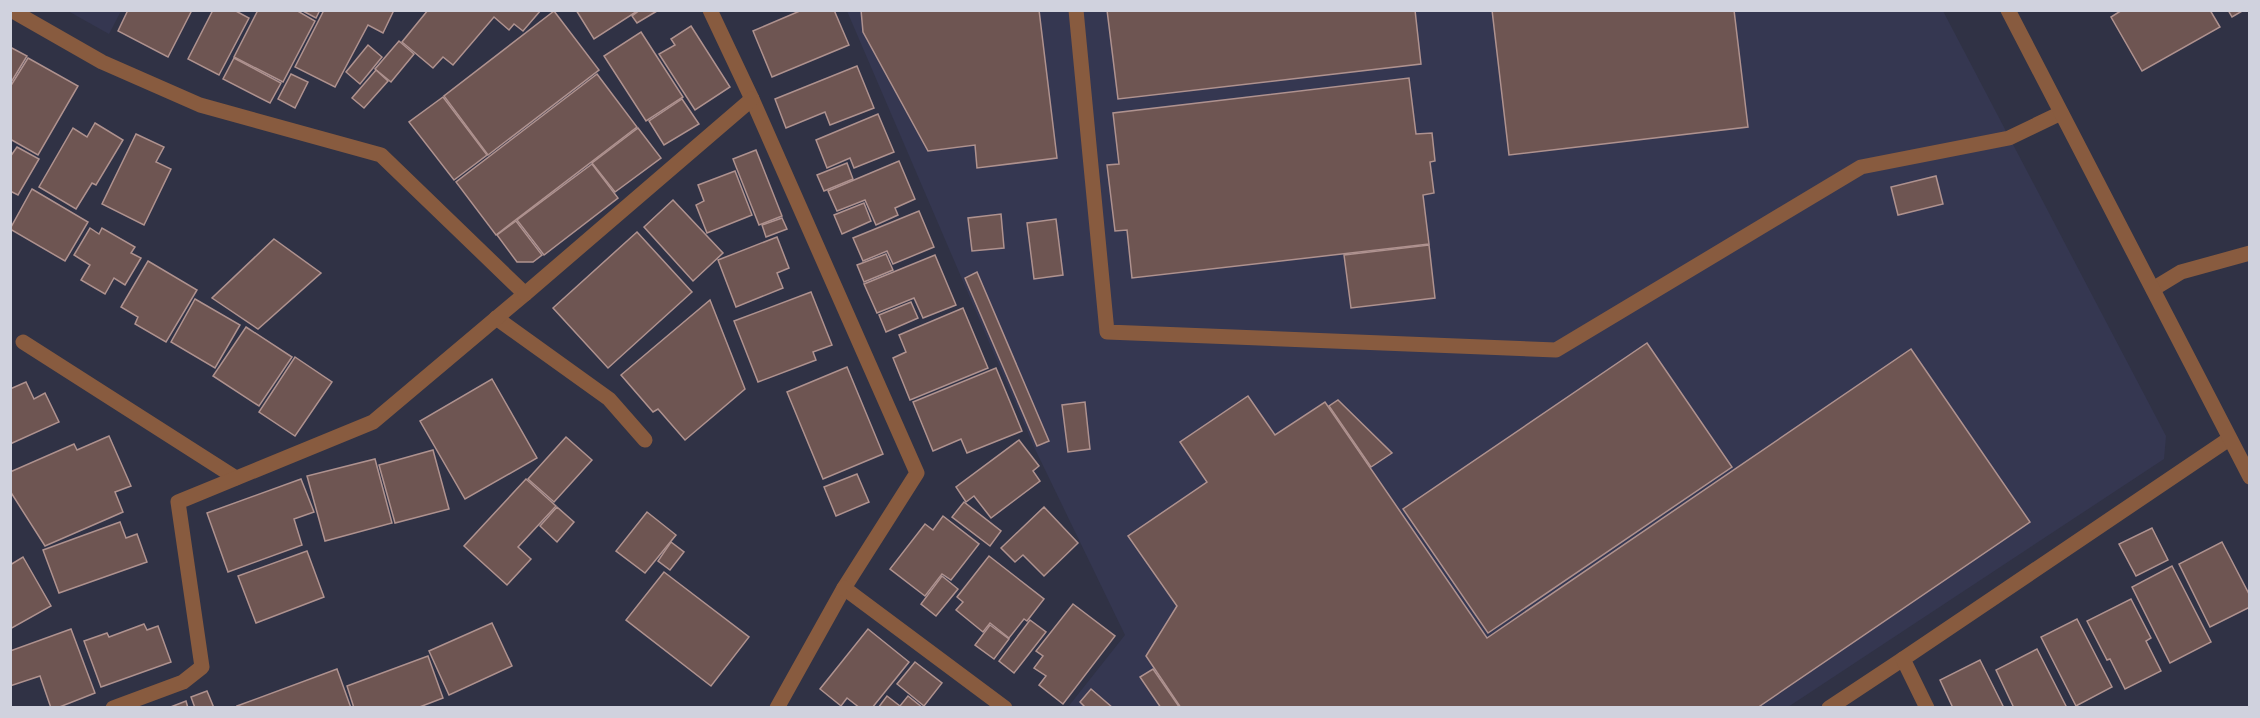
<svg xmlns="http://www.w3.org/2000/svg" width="2260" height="718" font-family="'Nunito Sans',sans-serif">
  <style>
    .built { fill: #353751 }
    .building { fill: #6e5552; stroke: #af928f; stroke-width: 1.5 }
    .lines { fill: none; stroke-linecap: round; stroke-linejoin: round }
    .service { stroke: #885b3f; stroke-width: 15 }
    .minor { stroke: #885b3f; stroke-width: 15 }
    .tertiary { stroke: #885b3f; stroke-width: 15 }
  </style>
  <rect width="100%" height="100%" fill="#303245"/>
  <!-- built -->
  <g class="built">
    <polygon points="68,11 121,11 109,34"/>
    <polygon points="847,11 1943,11 2166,436 2164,459 1788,707 1068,707 1125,635 1035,449"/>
  </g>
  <!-- building -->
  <g class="building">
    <polygon points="128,10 192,10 168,57 118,31"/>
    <polygon points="213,10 234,10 249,18 219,75 188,59"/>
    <polygon points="258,10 296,10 315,21 283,82 234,57"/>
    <polygon points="301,10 320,10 316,18"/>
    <polygon points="324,10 394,10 383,33 368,25 335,87 295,67"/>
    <polygon points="428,10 541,10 523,31 514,24 509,30 494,17 453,65 443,57 433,68 402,42"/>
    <polygon points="576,10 639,10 594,39"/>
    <polygon points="640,10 657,10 657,11 637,23 632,16"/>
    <polygon points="802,10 834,10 849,45 772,77 753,31"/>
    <polygon points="861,10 1039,10 1057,158 977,168 975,145 928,151 863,32"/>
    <polygon points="1107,10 1415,10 1421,64 1118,99"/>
    <polygon points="1492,10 1734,10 1748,127 1509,155"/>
    <polygon points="2122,10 2210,10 2220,27 2142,71 2111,17"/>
    <polygon points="2228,10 2244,10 2232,17"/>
    <polygon points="554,11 599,70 488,155 444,96"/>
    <polygon points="691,26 730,87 695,110 659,54 675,45 671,39"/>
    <polygon points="641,32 683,97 646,121 604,56"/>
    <polygon points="399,41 414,54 391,82 375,69"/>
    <polygon points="368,45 382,57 360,84 346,72"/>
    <polygon points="10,47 27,56 10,84"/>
    <polygon points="28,58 78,86 38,155 10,139 10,87"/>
    <polygon points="234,58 281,83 270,103 223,79"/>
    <polygon points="857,66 874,108 830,125 825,112 786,128 775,99"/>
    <polygon points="376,70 388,81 364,108 352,98"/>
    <polygon points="291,74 308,82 295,108 278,99"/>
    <polygon points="597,74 637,127 496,235 456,182"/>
    <polygon points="1409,78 1416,134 1432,133 1435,161 1430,162 1434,193 1423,195 1429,244 1132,278 1127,230 1115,231 1107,165 1119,164 1113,113"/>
    <polygon points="443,97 487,155 454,180 409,122"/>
    <polygon points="682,99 699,124 664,145 649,121"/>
    <polygon points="878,114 894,152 854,168 850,158 827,168 816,140"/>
    <polygon points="95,123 123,140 96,185 92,183 76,209 39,187 73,128 87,137"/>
    <polygon points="638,128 661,158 615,192 592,163"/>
    <polygon points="136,134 164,147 156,162 171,169 144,225 102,204"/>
    <polygon points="17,147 39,159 18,195 10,191 10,157"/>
    <polygon points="756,150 782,216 759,225 733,159"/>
    <polygon points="899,161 915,199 895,208 898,215 876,225 865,200 837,211 828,191"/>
    <polygon points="847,163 853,179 824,191 817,175"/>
    <polygon points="592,164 618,198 544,255 517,220"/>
    <polygon points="735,171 752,215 707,233 696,205 704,201 698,185"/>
    <polygon points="1936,176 1943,204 1898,215 1891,187"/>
    <polygon points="32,189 88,222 65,261 10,229"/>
    <polygon points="673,200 723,253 693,281 644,227"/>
    <polygon points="864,203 871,221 842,234 834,215"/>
    <polygon points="919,211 934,247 893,264 887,251 863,261 853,238"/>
    <polygon points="1001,214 1004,248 972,251 968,218"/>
    <polygon points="782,218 787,229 766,237 762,225"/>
    <polygon points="1056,219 1063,275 1034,279 1027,223"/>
    <polygon points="516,221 542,255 533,262 517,262 497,235"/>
    <polygon points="90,228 99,234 102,228 135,247 131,253 141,258 125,285 114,278 105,294 81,280 90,265 74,255"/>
    <polygon points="637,232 692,292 608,368 553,308"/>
    <polygon points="777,237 789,268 777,273 783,288 736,307 718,260"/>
    <polygon points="274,239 321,273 258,329 212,298"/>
    <polygon points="1429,245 1435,298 1351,308 1344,255"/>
    <polygon points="886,254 893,270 864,282 857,265"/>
    <polygon points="935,255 956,305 923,318 914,298 877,313 864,284"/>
    <polygon points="148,261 197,290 166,342 135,324 138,317 121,307"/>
    <polygon points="977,272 1049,441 1037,446 965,278"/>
    <polygon points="811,292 832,345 813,352 816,360 758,382 734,321"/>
    <polygon points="195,299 240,325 215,368 171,342"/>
    <polygon points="710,300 745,389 685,440 658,409 653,412 621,375"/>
    <polygon points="911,302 918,318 886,332 879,315"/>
    <polygon points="963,308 988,368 910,400 893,358 906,352 899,335"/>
    <polygon points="246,327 292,357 259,406 213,376"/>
    <polygon points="1647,343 1732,467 1488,633 1403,509"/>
    <polygon points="1911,349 2030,522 1757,708 1181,708 1146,656 1177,606 1128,536 1207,482 1180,442 1248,396 1275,435 1325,402 1487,638"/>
    <polygon points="295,357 332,382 295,436 259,412"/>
    <polygon points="847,367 883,454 823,479 787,392"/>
    <polygon points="996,368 1022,431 967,453 961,439 933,451 913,402"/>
    <polygon points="492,379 537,458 465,499 420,421"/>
    <polygon points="26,382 34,399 45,393 59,422 10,444 10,389"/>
    <polygon points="1338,400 1392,453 1371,467 1329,406"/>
    <polygon points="1085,402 1090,449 1068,452 1062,405"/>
    <polygon points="109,436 131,486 115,492 123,512 45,546 10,491 10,472 74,444 77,450"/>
    <polygon points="566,437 592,460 554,502 528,479"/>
    <polygon points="1019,440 1039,466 1033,471 1040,481 991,518 974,496 966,502 956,487"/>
    <polygon points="433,450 449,509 395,523 379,465"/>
    <polygon points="375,459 392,523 325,541 307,476"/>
    <polygon points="857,474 869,502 836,516 824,487"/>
    <polygon points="301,479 314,512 294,519 302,545 228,572 207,513"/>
    <polygon points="526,479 556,506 518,547 531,559 507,585 464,546"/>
    <polygon points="964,502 1001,531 990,546 952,517"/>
    <polygon points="557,507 574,522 557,542 540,526"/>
    <polygon points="1044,507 1078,543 1044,576 1023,555 1015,562 1001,548"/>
    <polygon points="647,512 676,535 645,573 616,551"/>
    <polygon points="943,516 979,544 951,580 942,574 925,596 890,569 925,524 933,530"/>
    <polygon points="120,522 126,538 137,534 147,562 59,593 43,550"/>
    <polygon points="2152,528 2168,560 2136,576 2119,544"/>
    <polygon points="671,542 684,552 670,570 658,561"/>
    <polygon points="2222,542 2250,596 2250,607 2210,627 2179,564"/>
    <polygon points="307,551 324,597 256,623 238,576"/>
    <polygon points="989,556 1044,599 1027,621 1024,619 1009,638 990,623 983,632 956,610 963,602 957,597"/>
    <polygon points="23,557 51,606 10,629 10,565"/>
    <polygon points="2172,566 2211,642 2170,663 2132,587"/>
    <polygon points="664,572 749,637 711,686 626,620"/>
    <polygon points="942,576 958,589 936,616 921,604"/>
    <polygon points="2131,599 2151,638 2146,641 2161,671 2125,689 2110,659 2107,660 2087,621"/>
    <polygon points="1073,604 1115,636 1063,704 1039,685 1046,676 1034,668 1043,656 1036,651"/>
    <polygon points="2077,619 2112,687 2076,706 2041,637"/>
    <polygon points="1030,620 1046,632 1014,673 999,661"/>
    <polygon points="492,623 512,666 449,695 429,651"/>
    <polygon points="144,624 147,630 158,626 171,662 101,687 84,641 107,633 109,637"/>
    <polygon points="990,625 1009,639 994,659 975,645"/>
    <polygon points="71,629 95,693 57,708 51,708 40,676 10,686 10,651"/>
    <polygon points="868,629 909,662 872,708 860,708 847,698 841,706 820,689"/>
    <polygon points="2037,649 2067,708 2014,708 1996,670"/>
    <polygon points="428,656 443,698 417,708 354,708 347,686"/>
    <polygon points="1980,660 2004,708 1953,708 1940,680"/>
    <polygon points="915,662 942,683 924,706 897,684"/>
    <polygon points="337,669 351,708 238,708 237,706"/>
    <polygon points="1153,669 1180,708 1161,708 1140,677"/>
    <polygon points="1091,689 1113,708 1086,708 1080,702"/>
    <polygon points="207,691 214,708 195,708 191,697"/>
    <polygon points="887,696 900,706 908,696 923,708 878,708"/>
    <polygon points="186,701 188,708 168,708"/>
  </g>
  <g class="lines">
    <!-- service -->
    <g class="service">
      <polyline points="1076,10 1107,332 1556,350 1861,167 2009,138 2061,113"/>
      <polyline points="496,318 609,399 645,440"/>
      <polyline points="23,342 236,478"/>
    </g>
    <!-- minor -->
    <g class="minor">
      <polyline points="11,10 102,62 200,105 381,155 525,294 373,422 178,502 202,667 183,682 113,708"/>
      <polyline points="710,10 752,99 917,473 844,588 777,708"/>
      <polyline points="2153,289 2181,272 2250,253"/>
      <polyline points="525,294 752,99"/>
      <polyline points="844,588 1005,708"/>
      <polyline points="1829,708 1903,659"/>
      <polyline points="1927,708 1903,659 2229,439"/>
    </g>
    <!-- tertiary -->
    <polyline class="tertiary" points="2008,10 2250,477"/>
  </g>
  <!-- border -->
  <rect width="2260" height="718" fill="none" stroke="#d0d2de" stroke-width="24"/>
</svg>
